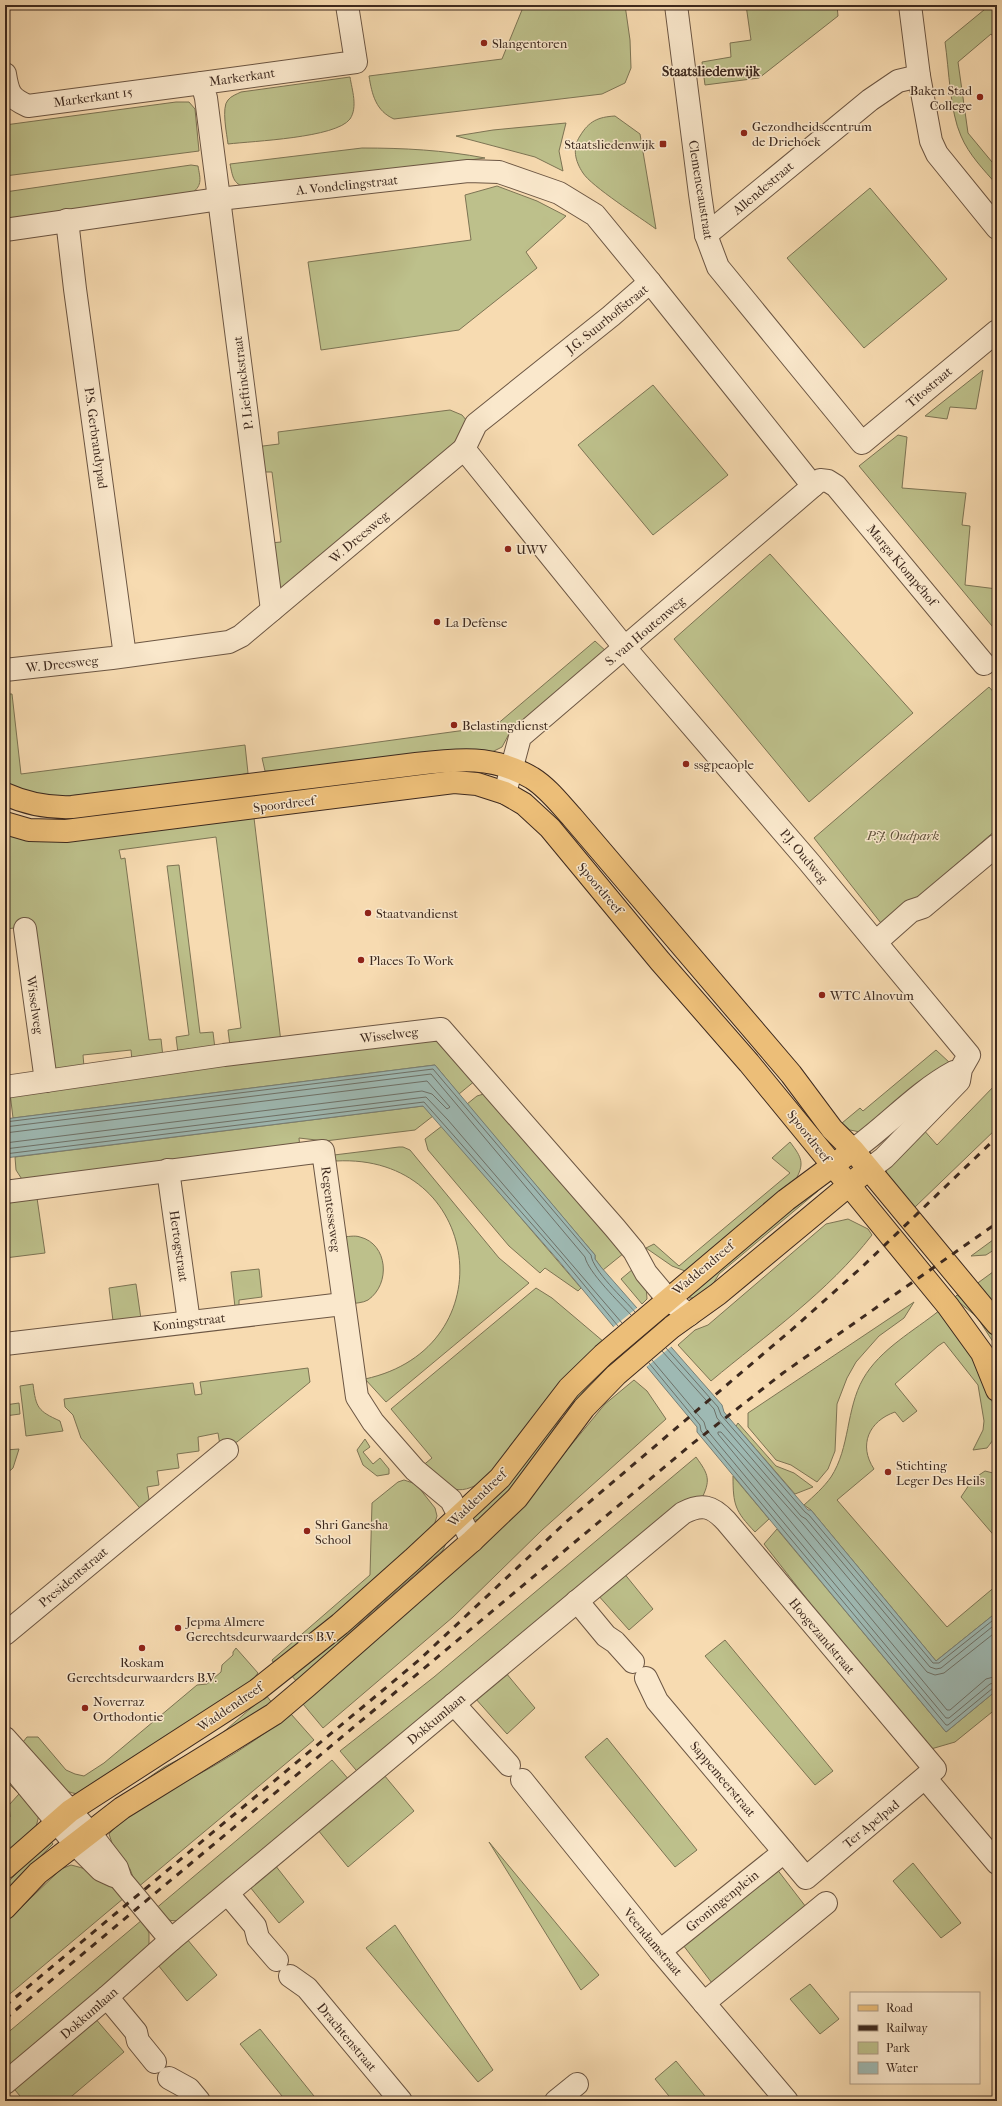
<svg xmlns="http://www.w3.org/2000/svg" width="1002" height="2106" font-family="'IM FELL French Canon',serif">
  <style>
    .green { fill: #bdc08b; stroke: #7d7454 }
    .water { fill: #9eb9b3; stroke: #777f77 }
    .pier { fill: #f7dbb1 }
    .lines { fill: none; stroke-linecap: round; stroke-linejoin: round }
    .shore { stroke: #6e7168; stroke-width: 1 }
    .minor-casing { stroke: #6c5643; stroke-width: 24 }
    .major-casing { stroke: #3d291e; stroke-width: 24 }
    .minor { stroke: #fae8cc; stroke-width: 22 }
    .major { stroke: #ecbe78; stroke-width: 22 }
    .rail { stroke: #3d291e; stroke-width: 3; stroke-dasharray: 7 7; stroke-linecap: butt }
    .poi-dot { fill: #8f2418; stroke: #fae8cc; stroke-width: 1.5 }
    .labels { text-anchor: middle; dominant-baseline: central; stroke-width: 3; stroke-linejoin: round; paint-order: stroke }
    .poi-label { font-size: 13px; fill: #3d291e; stroke: #fae8cc; text-anchor: start }
    .street-label { font-size: 13px; fill: #3d291e; stroke: #fae8cc }
    .park-label { font-size: 13px; font-style: italic; fill: #5d4f39; stroke: #fae8cc }
    .neighbourhood-label { font-size: 14px; font-weight: bold; fill: #3d291e; stroke: #fae8cc }
  </style>
  <rect width="100%" height="100%" fill="#f7dbb1"/>
  <filter id="stains"><feTurbulence type="fractalNoise" baseFrequency=".005" numOctaves="4"/><feColorMatrix values="0 0 0 0 .2 0 0 0 0 .09 0 0 0 0 .02 0 0 0 .5 -.17"/></filter>
  <radialGradient id="worn" r=".72"><stop offset=".6" stop-color="#630" stop-opacity="0"/><stop offset="1" stop-color="#630" stop-opacity=".3"/></radialGradient>
  <!-- green -->
  <g class="green">
    <path d="M524,5H625L630,40L631,68L625,83L602,94L394,119C376,111 372,95 369,76L502,59Z"/>
    <polygon points="746,5 837,5 838,16 759,78 705,85 702,62 731,57 730,43 751,40"/>
    <path d="M990,5H997V41L991,34L958,62L968,133L997,168V185C984,170 969,155 961,136C950,112 949,69 945,42Z"/>
    <path d="M350,77C352,90 358,107 350,119C336,138 253,141 228,144C227,135 221,107 228,100C231,96 237,94 241,92Z"/>
    <polygon points="176,102 189,102 195,109 199,151 5,176 5,125"/>
    <path d="M615,116L640,134L656,229C641,218 591,186 583,173C575,161 572,148 580,136C589,121 598,117 615,116Z"/>
    <polygon points="566,123 559,151 563,171 535,157 456,136 493,130"/>
    <path d="M362,148C404,148 443,150 485,158L249,188C233,185 233,178 230,164Z"/>
    <path d="M191,165L198,166C200,178 203,185 192,193L5,219V192Z"/>
    <polygon points="497,186 537,201 566,216 526,252 537,268 459,330 321,350 308,262 471,240 465,195"/>
    <polygon points="870,188 947,279 864,348 787,258"/>
    <polygon points="983,370 976,409 950,407 947,419 925,416"/>
    <polygon points="653,385 728,475 653,535 578,445"/>
    <polygon points="450,410 462,415 467,421 460,441 282,589 278,588 270,543 281,542 272,472 260,472 255,447 279,444 278,432"/>
    <polygon points="898,435 907,437 902,488 966,493 962,525 970,526 965,585 997,589 997,632 859,466"/>
    <polygon points="770,554 913,713 809,802 674,639"/>
    <polygon points="595,641 608,653 509,734 502,747 492,752 291,771 265,771 262,758 495,726"/>
    <polygon points="5,678 6,694 12,694 21,774 245,745 248,773 221,780 49,798 5,784"/>
    <polygon points="989,687 997,696 997,829 884,927 814,838"/>
    <polygon points="254,818 281,1042 230,1046 228,1030 241,1028 216,837 119,850 121,859 125,858 149,1040 161,1039 163,1057 132,1061 131,1050 83,1055 84,1067 52,1071 30,926 6,929 7,937 5,938 5,831"/>
    <polygon points="179,865 200,1033 213,1032 215,1049 178,1053 176,1037 189,1035 167,866"/>
    <polygon points="437,1038 476,1080 459,1094 435,1065 13,1118 10,1093"/>
    <polygon points="936,1050 950,1063 865,1133 850,1130 842,1123 860,1108 863,1111"/>
    <polygon points="997,1083 997,1128 915,1207 887,1177 886,1170 922,1128 937,1145"/>
    <polygon points="490,1092 624,1253 603,1270 595,1259 595,1255 467,1104 477,1096"/>
    <polygon points="423,1106 433,1116 415,1130 325,1141 299,1138 300,1149 25,1184 16,1170 15,1157"/>
    <polygon points="442,1126 581,1288 578,1291 545,1268 540,1273 509,1246 428,1150 425,1139"/>
    <path d="M790,1142C802,1158 805,1163 795,1181L698,1265L685,1271L672,1266L646,1248L654,1244L679,1266L790,1173L772,1158Z"/>
    <path d="M399,1147H403L410,1150L499,1258L529,1283L386,1402L365,1379C508,1348 482,1153 336,1161L334,1155Z"/>
    <polygon points="817,1188 818,1191 719,1274 707,1294 698,1298 689,1298 686,1296"/>
    <polygon points="37,1198 45,1253 5,1258 5,1202"/>
    <path d="M848,1219L868,1229L872,1235C828,1292 766,1335 711,1381L678,1345L695,1330L708,1325L826,1224Z"/>
    <path d="M341,1237C347,1237 355,1235 360,1237C388,1244 391,1284 368,1300C363,1303 355,1303 350,1304Z"/>
    <polygon points="997,1237 997,1248 986,1255 971,1256"/>
    <polygon points="259,1269 262,1297 239,1300 239,1306 235,1307 231,1272"/>
    <polygon points="633,1269 646,1284 647,1299 642,1304 621,1279"/>
    <polygon points="997,1269 997,1310 975,1285"/>
    <polygon points="136,1284 141,1319 113,1321 109,1288"/>
    <path d="M536,1288L552,1298L604,1342L487,1479C454,1500 449,1487 421,1467L432,1458L391,1409Z"/>
    <path d="M957,1295C972,1307 997,1327 997,1348L977,1317L954,1298Z"/>
    <polygon points="914,1302 904,1318 879,1336 856,1362 847,1378 837,1404 835,1451 828,1469 817,1482 791,1465 776,1460 748,1427 748,1413"/>
    <path d="M940,1310C963,1336 1002,1397 995,1435C994,1439 990,1444 987,1448L973,1450L983,1430L984,1421L978,1385L944,1342L938,1346L895,1384L917,1411L903,1422L895,1412C869,1421 858,1445 874,1469L837,1500L947,1627L997,1585V1612L936,1661L811,1510L804,1505C814,1496 824,1487 831,1477C850,1448 846,1409 863,1379C880,1349 914,1331 940,1310Z"/>
    <polygon points="616,1354 621,1358 590,1384 562,1416 531,1467 485,1519 467,1521 586,1382"/>
    <polygon points="308,1368 310,1382 237,1442 220,1445 218,1433 198,1437 199,1451 177,1454 179,1468 157,1471 159,1485 147,1487 150,1506 144,1513 81,1438 73,1415 65,1407 64,1399 193,1383 195,1395 202,1394 200,1382"/>
    <polygon points="634,1380 647,1391 666,1419 542,1530 453,1617 323,1728 303,1704 534,1490 605,1404"/>
    <path d="M33,1384C36,1408 38,1411 60,1421L63,1431L26,1436L20,1386Z"/>
    <polygon points="19,1403 20,1414 5,1416 5,1405"/>
    <polygon points="738,1423 776,1466 794,1473 813,1487 795,1494 736,1426"/>
    <polygon points="365,1439 370,1447 363,1452 373,1464 380,1458 389,1469 389,1474 377,1476 363,1465 357,1450"/>
    <polygon points="19,1449 13,1468 5,1475 5,1450"/>
    <path d="M696,1457C709,1475 711,1480 701,1500L691,1498L632,1543L361,1776L340,1751L434,1677Z"/>
    <polygon points="985,1471 997,1474 997,1539 961,1497 973,1479"/>
    <path d="M733,1476L769,1519L755,1532C735,1511 733,1505 733,1476Z"/>
    <polygon points="404,1480 416,1484 435,1508 437,1516 433,1529 279,1663 276,1660 273,1662 272,1660 370,1575 372,1503 398,1482"/>
    <polygon points="777,1529 946,1732 997,1690 997,1708 955,1742 931,1749 824,1621 764,1544"/>
    <polygon points="449,1537 443,1550 361,1622 298,1683 290,1674"/>
    <polygon points="623,1572 653,1609 629,1630 597,1594"/>
    <polygon points="725,1640 833,1771 815,1785 705,1656"/>
    <path d="M236,1648L258,1673L254,1678L258,1682L82,1794C54,1795 38,1762 23,1742L27,1737H38L66,1770L75,1774L84,1776L104,1763L197,1685L207,1684L221,1672L222,1665L233,1655V1652Z"/>
    <polygon points="506,1673 535,1708 507,1734 475,1698"/>
    <polygon points="266,1695 273,1704 101,1816 96,1814 164,1767 212,1742"/>
    <path d="M291,1714L314,1740L137,1888L130,1869L114,1849L109,1834C138,1802 181,1785 217,1764C243,1749 267,1732 291,1714Z"/>
    <polygon points="607,1738 697,1850 675,1867 585,1757"/>
    <path d="M332,1760L350,1781L186,1920C170,1922 166,1921 154,1910Z"/>
    <polygon points="5,1771 39,1815 35,1831 5,1858 5,1821 10,1817 9,1805 19,1794 5,1780"/>
    <polygon points="384,1775 414,1811 348,1867 318,1830"/>
    <polygon points="50,1840 53,1844 5,1891 5,1885"/>
    <polygon points="489,1842 599,1975 581,1990"/>
    <polygon points="913,1863 961,1923 941,1938 893,1881"/>
    <polygon points="773,1864 809,1911 715,1987 680,1941"/>
    <path d="M71,1865C99,1872 105,1876 124,1898L5,1998V1923L61,1869Z"/>
    <polygon points="275,1865 304,1902 279,1923 250,1887"/>
    <polygon points="142,1920 149,1933 149,1948 5,2072 5,2035"/>
    <polygon points="395,1925 493,2070 478,2082 366,1948"/>
    <polygon points="187,1939 217,1975 187,2001 158,1965"/>
    <polygon points="810,1984 839,2019 820,2034 790,1999"/>
    <polygon points="94,2017 124,2052 66,2101 24,2101 11,2085"/>
    <polygon points="260,2029 318,2101 286,2101 240,2044"/>
    <polygon points="676,2061 709,2101 673,2101 655,2079"/>
  </g>
  <!-- water -->
  <polygon class="water" points="435,1065 595,1255 595,1259 601,1267 722,1405 724,1412 808,1510 811,1510 936,1661 997,1612 997,1690 946,1732 697,1432 697,1427 558,1260 423,1106 5,1158 5,1119"/>
  <!-- pier -->
  <polygon class="pier" points="638,1307 672,1346 645,1368 612,1328"/>
  <g class="lines">
    <!-- shore -->
    <g class="shore">
      <path d="M5,1122L433,1069L591,1255C593,1271 624,1299 635,1312"/>
      <path d="M5,1127L431,1074L585,1257C588,1272 620,1303 631,1315"/>
      <polyline points="5,1133 427,1081 450,1107 447,1109 432,1094 422,1091 5,1143"/>
      <polyline points="5,1149 426,1097 448,1120 622,1323"/>
      <polyline points="5,1154 424,1102 561,1257 618,1326"/>
      <polyline points="666,1348 718,1407 721,1415 805,1512 809,1515 933,1663 939,1663 997,1617"/>
      <polyline points="662,1351 714,1409 717,1418 801,1516 806,1519 930,1667 936,1669 941,1668 997,1623"/>
      <polyline points="652,1360 704,1422 706,1429 946,1718 949,1718 990,1684 997,1682"/>
      <polyline points="649,1363 700,1425 701,1431 946,1725 948,1725 993,1688 997,1687"/>
      <polyline points="997,1631 944,1673 935,1675 927,1672 803,1524 721,1432 718,1432 718,1434 947,1710 950,1710 986,1679 997,1676"/>
    </g>
    <!-- minor casing -->
    <g class="minor-casing">
      <g id="minor">
        <polyline points="676,5 700,194 706,235 718,267 862,443 997,331"/>
        <polyline points="910,5 919,76 931,141 937,154 997,228"/>
        <path d="M5,74C8,93 10,98 28,106L202,83"/>
        <polyline points="67,220 75,289 125,656"/>
        <polyline points="5,230 219,199 468,171 499,172 559,193 595,215 650,282"/>
        <polyline points="706,235 870,100 898,81 919,76"/>
        <polyline points="464,449 476,424 611,316 650,282 813,486"/>
        <polyline points="272,610 206,98 202,83 356,62 347,5"/>
        <polyline points="5,670 112,658 229,642 241,636 464,449 625,648 809,862 969,1055 961,1069 959,1081 884,1158 868,1170"/>
        <polyline points="505,793 520,737 820,480 828,481 836,486 984,664"/>
        <polyline points="25,929 46,1081"/>
        <polyline points="876,942 911,911 923,907 997,845"/>
        <polyline points="5,1087 224,1055 441,1029 615,1228 634,1251 646,1273 667,1298 689,1315"/>
        <path d="M853,1150C887,1126 917,1092 954,1072"/>
        <polyline points="168,1170 189,1322"/>
        <polyline points="5,1192 323,1151 357,1397 373,1422 415,1470 451,1500 472,1541"/>
        <polyline points="5,1344 343,1304"/>
        <polyline points="577,1601 606,1636 615,1642 633,1662"/>
        <polyline points="5,1634 227,1450"/>
        <polyline points="454,1704 509,1765"/>
        <polyline points="5,1738 90,1833 117,1868 121,1880 171,1940"/>
        <polyline points="5,1762 14,1770 75,1844 101,1870 114,1876"/>
        <polyline points="926,1779 997,1863"/>
        <polyline points="522,1780 660,1951 787,2101"/>
        <polyline points="228,1894 255,1926 258,1938 277,1960"/>
        <polyline points="660,1951 784,1852"/>
        <polyline points="290,1976 307,1988 401,2101"/>
        <polyline points="107,1997 136,2032 138,2041 155,2062"/>
        <polyline points="704,2003 826,1903"/>
        <polyline points="169,2078 189,2089 199,2101"/>
        <path d="M5,2083L107,1997L171,1940L683,1513C702,1503 712,1506 726,1521L935,1769L806,1878L657,1701L646,1678"/>
        <polyline points="556,2101 577,2084"/>
      </g>
    </g>
    <!-- major casing -->
    <g class="major-casing">
      <g id="major">
        <path d="M5,794C27,804 47,808 72,807L416,764C458,759 493,755 532,778C548,788 560,804 572,817L791,1074L832,1129L853,1150L997,1324"/>
        <polyline points="5,823 29,830 66,831 454,782 477,784 505,793 524,804 550,828 660,961 749,1063 948,1306 982,1353 997,1390"/>
        <polyline points="5,1868 70,1811 257,1690 340,1624 413,1559 500,1478 569,1388 603,1355 786,1200 844,1157"/>
        <polyline points="5,1908 38,1873 122,1808 274,1714 307,1686 472,1541 517,1498 584,1408 616,1375 672,1327 718,1294 860,1176"/>
      </g>
    </g>
    <!-- minor -->
    <use href="#minor" class="minor"/>
    <!-- major -->
    <use href="#major" class="major"/>
    <!-- rail -->
    <g class="rail">
      <polyline points="5,2006 419,1660 566,1522 796,1326 862,1267 997,1137"/>
      <polyline points="5,2019 692,1444 783,1373 997,1223"/>
    </g>
  </g>
  <!-- markers -->
  <g class="poi-dot">
    <circle cx="484" cy="43" r="4"/>
    <circle cx="980" cy="97" r="4"/>
    <circle cx="744" cy="133" r="4"/>
    <rect x="659" y="140" width="8" height="8" rx="2"/>
    <circle cx="508" cy="549" r="4"/>
    <circle cx="437" cy="622" r="4"/>
    <circle cx="454" cy="725" r="4"/>
    <circle cx="686" cy="764" r="4"/>
    <circle cx="368" cy="913" r="4"/>
    <circle cx="361" cy="960" r="4"/>
    <circle cx="822" cy="995" r="4"/>
    <circle cx="888" cy="1472" r="4"/>
    <circle cx="307" cy="1531" r="4"/>
    <circle cx="178" cy="1628" r="4"/>
    <circle cx="142" cy="1648" r="4"/>
    <circle cx="85" cy="1708" r="4"/>
  </g>
  <g class="labels">
    <!-- poi labels -->
    <g class="poi-label">
      <text x="492" y="43">Slangentoren</text>
      <text x="972" y="90" text-anchor="end">Baken Stad<tspan x="972" dy="15">College</tspan></text>
      <text x="752" y="126">Gezondheidscentrum<tspan x="752" dy="15">de Driehoek</tspan></text>
      <text x="655" y="144" text-anchor="end">Staatsliedenwijk</text>
      <text x="516" y="549">UWV</text>
      <text x="445" y="622">La Defense</text>
      <text x="462" y="725">Belastingdienst</text>
      <text x="694" y="764">ssgpeaople</text>
      <text x="376" y="913">Staatvandienst</text>
      <text x="369" y="960">Places To Work</text>
      <text x="830" y="995">WTC Alnovum</text>
      <text x="896" y="1465">Stichting<tspan x="896" dy="15">Leger Des Heils</tspan></text>
      <text x="315" y="1524">Shri Ganesha<tspan x="315" dy="15">School</tspan></text>
      <text x="186" y="1621">Jepma Almere<tspan x="186" dy="15">Gerechtsdeurwaarders B.V.</tspan></text>
      <text x="142" y="1662" text-anchor="middle">Roskam<tspan x="142" dy="15">Gerechtsdeurwaarders B.V.</tspan></text>
      <text x="93" y="1701">Noverraz<tspan x="93" dy="15">Orthodontie</tspan></text>
    </g>
    <!-- street labels -->
    <g class="street-label">
      <text transform="translate(242 77) rotate(-8)">Markerkant</text>
      <text transform="translate(93 97) rotate(-8)">Markerkant 15</text>
      <text transform="translate(347 185) rotate(-6)">A. Vondelingstraat</text>
      <text transform="translate(763 188) rotate(-40)">Allendestraat</text>
      <text transform="translate(701 190) rotate(81)">Clemenceaustraat</text>
      <text transform="translate(607 319) rotate(-39)">J.G. Suurhoffstraat</text>
      <text transform="translate(243 383) rotate(-97)">P. Lieftinckstraat</text>
      <text transform="translate(929 387) rotate(-40)">Titostraat</text>
      <text transform="translate(96 438) rotate(82)">P.S. Gerbrandypad</text>
      <text transform="translate(359 537) rotate(-40)">W. Dreesweg</text>
      <text transform="translate(902 565) rotate(50)">Marga Klompéhof</text>
      <text transform="translate(645 631) rotate(-40)">S. van Houtenweg</text>
      <text transform="translate(62 664) rotate(-6)">W. Dreesweg</text>
      <text transform="translate(284 804) rotate(-7)">Spoordreef</text>
      <text transform="translate(804 856) rotate(50)">P.J. Oudweg</text>
      <text transform="translate(600 888) rotate(50)">Spoordreef</text>
      <text transform="translate(35 1005) rotate(82)">Wisselweg</text>
      <text transform="translate(389 1035) rotate(-7)">Wisselweg</text>
      <text transform="translate(809 1136) rotate(52)">Spoordreef</text>
      <text transform="translate(331 1209) rotate(83)">Regentesseweg</text>
      <text transform="translate(179 1246) rotate(82)">Hertogstraat</text>
      <text transform="translate(703 1268) rotate(-40)">Waddendreef</text>
      <text transform="translate(189 1322) rotate(-7)">Koningstraat</text>
      <text transform="translate(477 1498) rotate(-44)">Waddendreef</text>
      <text transform="translate(73 1577) rotate(-40)">Presidentstraat</text>
      <text transform="translate(822 1636) rotate(50)">Hoogezandstraat</text>
      <text transform="translate(230 1707) rotate(-34)">Waddendreef</text>
      <text transform="translate(436 1719) rotate(-40)">Dokkumlaan</text>
      <text transform="translate(723 1779) rotate(50)">Sappemeerstraat</text>
      <text transform="translate(871 1824) rotate(-39)">Ter Apelpad</text>
      <text transform="translate(722 1901) rotate(-39)">Groningenplein</text>
      <text transform="translate(653 1942) rotate(50)">Veendamstraat</text>
      <text transform="translate(89 2013) rotate(-41)">Dokkumlaan</text>
      <text transform="translate(347 2037) rotate(50)">Drachtenstraat</text>
    </g>
    <!-- park labels -->
    <g class="park-label">
      <text x="903" y="835">P.J. Oudpark</text>
    </g>
    <!-- neighbourhood labels -->
    <g class="neighbourhood-label">
      <text x="711" y="71">Staatsliedenwijk</text>
    </g>
  </g>
  <!-- margin -->
  <rect width="1002" height="2106" fill="none" stroke="#f7dbb1" stroke-width="20"/>
  <rect x="6" y="6" width="990" height="2094" fill="none" stroke="#3d291e" stroke-width="2"/>
  <rect x="10" y="10" width="982" height="2086" fill="none" stroke="#3d291e"/>
  <!-- legend -->
  <rect x="850" y="1992" width="130" height="92" fill="#fae8cc" stroke="#ae9c86"/>
  <rect x="858" y="2005" width="20" height="6" fill="#ecbe78" stroke="#ae9c86"/>
  <text x="886" y="2012" font-size="12" fill="#3d291e">Road</text>
  <rect x="858" y="2025" width="20" height="6" fill="#3d291e" stroke="#ae9c86"/>
  <text x="886" y="2032" font-size="12" fill="#3d291e">Railway</text>
  <rect x="858" y="2042" width="20" height="12" fill="#bdc08b" stroke="#ae9c86"/>
  <text x="886" y="2052" font-size="12" fill="#3d291e">Park</text>
  <rect x="858" y="2062" width="20" height="12" fill="#9eb9b3" stroke="#ae9c86"/>
  <text x="886" y="2072" font-size="12" fill="#3d291e">Water</text>
  <rect width="100%" height="100%" filter="url(#stains)"/>
  <rect width="100%" height="100%" fill="url(#worn)"/>
</svg>
